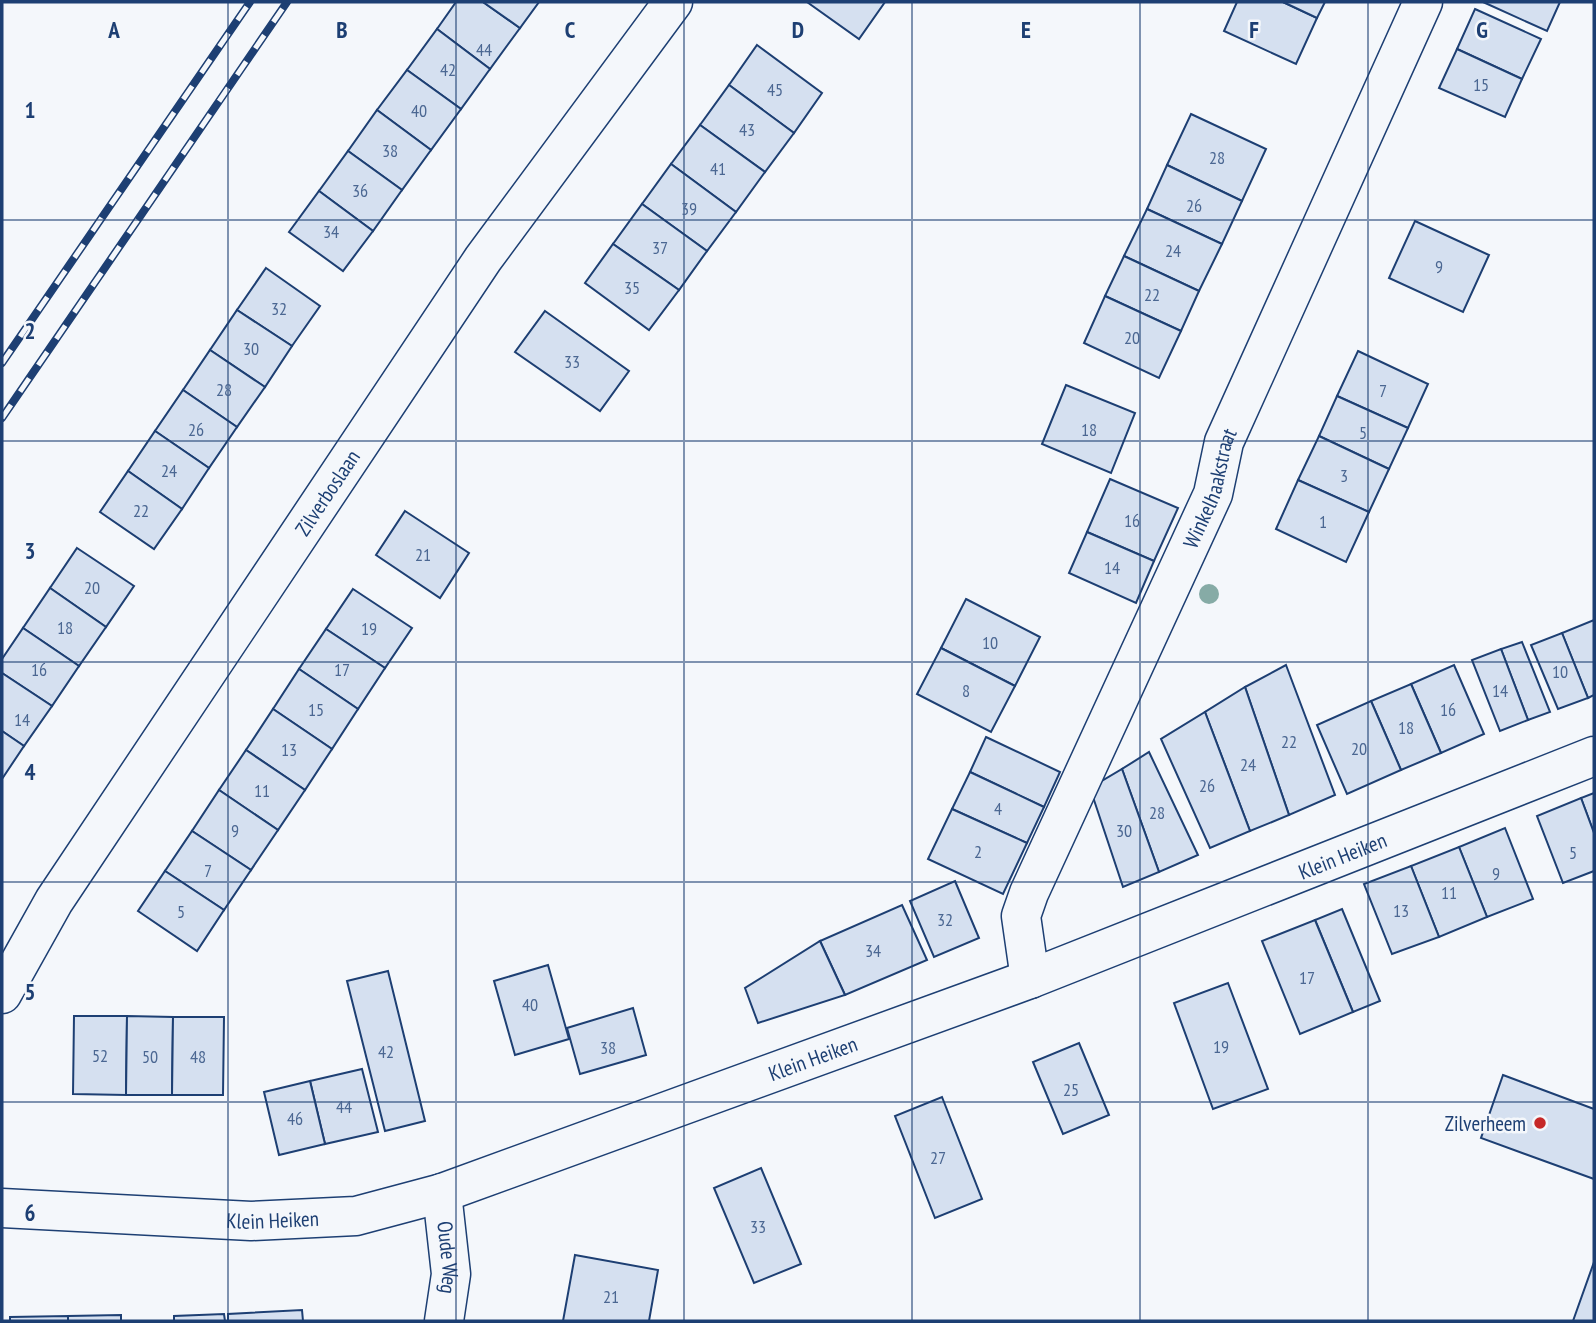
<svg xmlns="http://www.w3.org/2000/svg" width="1596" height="1323" font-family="'PT Sans Narrow',sans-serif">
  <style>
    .building { fill: #d5e0f0; stroke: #1d3f73; stroke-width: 2 }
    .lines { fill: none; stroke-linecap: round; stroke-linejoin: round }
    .minor-casing { stroke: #1d3f73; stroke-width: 41 }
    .tertiary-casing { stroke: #1d3f73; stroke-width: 41 }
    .minor { stroke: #f4f7fb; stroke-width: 38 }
    .tertiary { stroke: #f4f7fb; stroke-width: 38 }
    .rail-casing { stroke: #1d3f73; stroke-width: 8 }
    .rail { stroke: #f4f7fb; stroke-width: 5; stroke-dasharray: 16; stroke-linecap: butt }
    .tree { fill: #86aba6 }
    .grid { fill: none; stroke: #1d3f73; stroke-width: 2; stroke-opacity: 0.55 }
    .poi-dot { fill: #c62828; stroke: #f4f7fb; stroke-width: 2.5 }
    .labels { text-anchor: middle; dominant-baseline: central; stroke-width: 5; stroke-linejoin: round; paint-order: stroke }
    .number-label { font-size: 18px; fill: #4b6792 }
    .street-label { font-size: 21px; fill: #1d3f73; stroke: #f4f7fb }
    .poi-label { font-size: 21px; fill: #1d3f73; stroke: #f4f7fb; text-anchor: end }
    .grid-label { font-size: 23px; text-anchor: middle; font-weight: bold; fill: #1d3f73; stroke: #f4f7fb; stroke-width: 5; stroke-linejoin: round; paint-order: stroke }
  </style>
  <rect width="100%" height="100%" fill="#f4f7fb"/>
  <!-- building -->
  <g class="building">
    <polygon points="456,2 483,2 520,28 490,69 437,29"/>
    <polygon points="483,2 539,2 520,28"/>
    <polygon points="807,2 885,2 859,39"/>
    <polygon points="1237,2 1283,2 1317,18 1296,64 1224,31"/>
    <polygon points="1283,2 1325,2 1317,18"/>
    <polygon points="1483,2 1560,2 1547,31"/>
    <polygon points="1475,9 1541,39 1522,79 1457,49"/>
    <polygon points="437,29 490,69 461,109 407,70"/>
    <polygon points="757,45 822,93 794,133 729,85"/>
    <polygon points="1457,49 1522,79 1505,117 1439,88"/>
    <polygon points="407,70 461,109 431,150 377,110"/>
    <polygon points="729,85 794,133 765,172 700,125"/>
    <polygon points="377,110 431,150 402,190 348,151"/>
    <polygon points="1191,114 1266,149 1242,201 1167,165"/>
    <polygon points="700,125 765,172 736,212 671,164"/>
    <polygon points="348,151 402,190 373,231 319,191"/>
    <polygon points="671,164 736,212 707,251 642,204"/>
    <polygon points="1167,165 1242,201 1222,244 1147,209"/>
    <polygon points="319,191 373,231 343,271 289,232"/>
    <polygon points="642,204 707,251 679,290 613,244"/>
    <polygon points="1147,209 1222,244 1199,291 1124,256"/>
    <polygon points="1415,221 1489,255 1463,312 1389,278"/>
    <polygon points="613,244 679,290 649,330 585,283"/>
    <polygon points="1124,256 1199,291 1181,331 1105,296"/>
    <polygon points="266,268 320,306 292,346 237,310"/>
    <polygon points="1105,296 1181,331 1159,378 1084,343"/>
    <polygon points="237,310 292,346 265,387 210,350"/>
    <polygon points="545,311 629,371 600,411 515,352"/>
    <polygon points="210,350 265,387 237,427 183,390"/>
    <polygon points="1358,351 1428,384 1408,428 1337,396"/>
    <polygon points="1066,385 1135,413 1111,473 1042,444"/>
    <polygon points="183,390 237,427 209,468 155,431"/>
    <polygon points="1337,396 1408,428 1389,469 1319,436"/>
    <polygon points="155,431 209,468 182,509 128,471"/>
    <polygon points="1319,436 1389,469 1369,512 1298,480"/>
    <polygon points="128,471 182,509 154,549 100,512"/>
    <polygon points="1110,479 1178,508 1154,561 1087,532"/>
    <polygon points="1298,480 1369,512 1346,562 1276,529"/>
    <polygon points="405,511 469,553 440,598 376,555"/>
    <polygon points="1087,532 1154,561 1136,603 1069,573"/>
    <polygon points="77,548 134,586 106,627 50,588"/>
    <polygon points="50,588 106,627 79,666 23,628"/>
    <polygon points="353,589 412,628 385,668 326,629"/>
    <polygon points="966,599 1040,637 1015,686 941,648"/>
    <polygon points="1594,620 1594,695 1588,698 1562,633"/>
    <polygon points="23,628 79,666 52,706 2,673 2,659"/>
    <polygon points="326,629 385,668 358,709 299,669"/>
    <polygon points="1562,633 1588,698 1558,709 1531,645"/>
    <polygon points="1522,642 1550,712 1528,720 1501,649"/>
    <polygon points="941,648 1015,686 991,732 917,694"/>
    <polygon points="1501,649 1528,720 1500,731 1472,660"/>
    <polygon points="1286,665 1335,795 1289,815 1245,687"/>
    <polygon points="1454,665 1484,734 1441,753 1411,684"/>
    <polygon points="299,669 358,709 332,749 273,709"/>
    <polygon points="2,673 52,706 24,746 2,731"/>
    <polygon points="1411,684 1441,753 1401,770 1371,701"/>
    <polygon points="1245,687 1289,815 1250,831 1205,712"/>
    <polygon points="1371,701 1401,770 1347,794 1317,725"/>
    <polygon points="273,709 332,749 305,790 246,750"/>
    <polygon points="1205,712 1250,831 1210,848 1161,739"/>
    <polygon points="2,731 24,746 2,779"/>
    <polygon points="986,737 1060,772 1044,807 970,772"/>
    <polygon points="246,750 305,790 278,830 219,790"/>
    <polygon points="1149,752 1198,855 1159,872 1122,769"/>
    <polygon points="1122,769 1159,872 1123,887 1090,788"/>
    <polygon points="970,772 1044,807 1027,843 952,809"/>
    <polygon points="219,790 278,830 251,870 192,831"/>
    <polygon points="1594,793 1594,833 1581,798"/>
    <polygon points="1581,798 1594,833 1594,871 1563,883 1537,816"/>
    <polygon points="952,809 1027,843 1003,894 928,859"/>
    <polygon points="1505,828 1533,899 1487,917 1459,847"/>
    <polygon points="192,831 251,870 224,910 165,871"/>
    <polygon points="1459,847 1487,917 1439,937 1411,866"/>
    <polygon points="1411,866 1439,937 1392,954 1364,884"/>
    <polygon points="165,871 224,910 197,951 138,911"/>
    <polygon points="955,881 979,938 934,957 910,901"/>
    <polygon points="902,905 927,960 845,995 820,941"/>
    <polygon points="1342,909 1380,1001 1353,1012 1315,920"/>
    <polygon points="1315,920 1353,1012 1300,1034 1262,941"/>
    <polygon points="820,941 845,995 758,1023 745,988"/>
    <polygon points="548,965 569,1039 515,1055 494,981"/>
    <polygon points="388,971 425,1121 385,1131 347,981"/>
    <polygon points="1228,983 1268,1089 1213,1109 1174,1003"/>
    <polygon points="633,1008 646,1055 580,1074 567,1028"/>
    <polygon points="74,1016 127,1016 126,1095 73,1094"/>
    <polygon points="127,1016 173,1017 172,1095 126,1095"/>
    <polygon points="173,1017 224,1017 223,1095 172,1095"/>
    <polygon points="1079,1043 1109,1115 1063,1134 1033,1062"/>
    <polygon points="362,1069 378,1132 325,1144 310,1081"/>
    <polygon points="1503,1075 1594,1109 1594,1179 1481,1138"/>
    <polygon points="310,1081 325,1144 279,1155 264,1092"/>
    <polygon points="942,1097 982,1199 935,1218 895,1116"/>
    <polygon points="761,1168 801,1264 754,1283 714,1188"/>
    <polygon points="575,1255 658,1270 649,1321 563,1321"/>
    <polygon points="1594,1262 1594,1321 1573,1321"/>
    <polygon points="302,1310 303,1321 228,1321 228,1314"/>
    <polygon points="224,1314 225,1321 174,1321 174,1316"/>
    <polygon points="121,1315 121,1321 68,1321 68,1316"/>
    <polygon points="68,1316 68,1321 10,1321 10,1317"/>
  </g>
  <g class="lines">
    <!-- minor casing -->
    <g class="minor-casing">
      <g id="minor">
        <path id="s1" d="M1030,979L1021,916L1029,893L1213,494L1224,442L1423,2"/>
        <path id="s2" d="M2,994L54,901L483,259L673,2"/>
        <path id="s3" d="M442,1193L451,1274L444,1321"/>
      </g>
    </g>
    <!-- tertiary casing -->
    <g class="tertiary-casing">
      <g id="tertiary">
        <path id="s4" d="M2,1208L251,1221L356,1216L442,1193L1030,979L1594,756"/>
      </g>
    </g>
    <!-- minor -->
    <use href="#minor" class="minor"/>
    <!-- tertiary -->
    <use href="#tertiary" class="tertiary"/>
    <!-- rail casing -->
    <g class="rail-casing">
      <g id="rail">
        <polyline points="2,363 250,2"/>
        <polyline points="2,418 287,2"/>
      </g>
    </g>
    <!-- rail -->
    <use href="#rail" class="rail"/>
  </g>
  <!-- trees -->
  <circle class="tree" cx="1209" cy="594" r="10"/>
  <!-- grid -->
  <path class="grid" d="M228,2V1321M456,2V1321M684,2V1321M912,2V1321M1140,2V1321M1368,2V1321M2,220H1594M2,441H1594M2,662H1594M2,882H1594M2,1102H1594"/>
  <!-- markers -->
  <circle class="poi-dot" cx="1540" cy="1123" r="7"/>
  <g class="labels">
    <!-- number labels -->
    <g class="number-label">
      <text x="484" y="49">44</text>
      <text x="448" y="69">42</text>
      <text x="1481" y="84">15</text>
      <text x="775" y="89">45</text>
      <text x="419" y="110">40</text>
      <text x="747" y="129">43</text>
      <text x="390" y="150">38</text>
      <text x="1217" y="157">28</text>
      <text x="718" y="168">41</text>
      <text x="360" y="190">36</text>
      <text x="1194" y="205">26</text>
      <text x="689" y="208">39</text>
      <text x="331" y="231">34</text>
      <text x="660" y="247">37</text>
      <text x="1173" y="250">24</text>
      <text x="1439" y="266">9</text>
      <text x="632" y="287">35</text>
      <text x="1152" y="294">22</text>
      <text x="279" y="308">32</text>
      <text x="1132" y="337">20</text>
      <text x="251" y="348">30</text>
      <text x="572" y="361">33</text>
      <text x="224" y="389">28</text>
      <text x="1383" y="390">7</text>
      <text x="196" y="429">26</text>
      <text x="1089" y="429">18</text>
      <text x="1363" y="432">5</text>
      <text x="169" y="470">24</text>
      <text x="1344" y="475">3</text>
      <text x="141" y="510">22</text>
      <text x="1132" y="520">16</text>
      <text x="1323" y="521">1</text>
      <text x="423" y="554">21</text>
      <text x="1112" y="567">14</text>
      <text x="92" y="587">20</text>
      <text x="65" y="627">18</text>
      <text x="369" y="628">19</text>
      <text x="990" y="642">10</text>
      <text x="39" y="669">16</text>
      <text x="342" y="669">17</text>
      <text x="1560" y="671">10</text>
      <text x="966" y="690">8</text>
      <text x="1500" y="690">14</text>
      <text x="316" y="709">15</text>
      <text x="1448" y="709">16</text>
      <text x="22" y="719">14</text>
      <text x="1406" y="727">18</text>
      <text x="1289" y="741">22</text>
      <text x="1359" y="748">20</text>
      <text x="289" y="749">13</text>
      <text x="1248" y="764">24</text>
      <text x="1207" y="785">26</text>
      <text x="262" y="790">11</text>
      <text x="998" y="808">4</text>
      <text x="1157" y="812">28</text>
      <text x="235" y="830">9</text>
      <text x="1124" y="830">30</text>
      <text x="978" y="851">2</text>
      <text x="1573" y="852">5</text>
      <text x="208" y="870">7</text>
      <text x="1496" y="873">9</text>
      <text x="1449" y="892">11</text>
      <text x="1401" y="910">13</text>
      <text x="181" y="911">5</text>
      <text x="945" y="919">32</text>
      <text x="873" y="950">34</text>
      <text x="1307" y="977">17</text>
      <text x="530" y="1004">40</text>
      <text x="1221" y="1046">19</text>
      <text x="608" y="1047">38</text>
      <text x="386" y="1051">42</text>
      <text x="100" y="1055">52</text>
      <text x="150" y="1056">50</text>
      <text x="198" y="1056">48</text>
      <text x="1071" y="1089">25</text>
      <text x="344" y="1106">44</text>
      <text x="295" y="1118">46</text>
      <text x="938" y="1157">27</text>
      <text x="758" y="1226">33</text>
      <text x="611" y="1296">21</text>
    </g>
    <!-- street labels -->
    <g class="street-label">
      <text stroke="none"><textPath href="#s1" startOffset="532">Winkelhaakstraat</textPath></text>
      <text stroke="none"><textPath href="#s2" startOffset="598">Zilverboslaan</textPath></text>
      <text stroke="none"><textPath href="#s4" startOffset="1405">Klein Heiken</textPath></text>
      <text stroke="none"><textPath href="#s4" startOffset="838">Klein Heiken</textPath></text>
      <text stroke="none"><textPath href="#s4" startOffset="271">Klein Heiken</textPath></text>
      <text stroke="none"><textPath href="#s3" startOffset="65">Oude Weg</textPath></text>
    </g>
    <!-- poi labels -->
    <g class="poi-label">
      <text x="1526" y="1123">Zilverheem</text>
    </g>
  </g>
  <g class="grid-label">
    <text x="114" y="38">A</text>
    <text x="342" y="38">B</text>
    <text x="570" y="38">C</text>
    <text x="798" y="38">D</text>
    <text x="1026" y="38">E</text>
    <text x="1254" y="38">F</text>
    <text x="1482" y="38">G</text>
    <text x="30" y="118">1</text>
    <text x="30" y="339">2</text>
    <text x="30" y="559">3</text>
    <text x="30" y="780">4</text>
    <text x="30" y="1000">5</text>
    <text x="30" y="1221">6</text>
  </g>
  <!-- border -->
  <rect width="1596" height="1323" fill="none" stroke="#1d3f73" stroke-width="7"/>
</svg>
